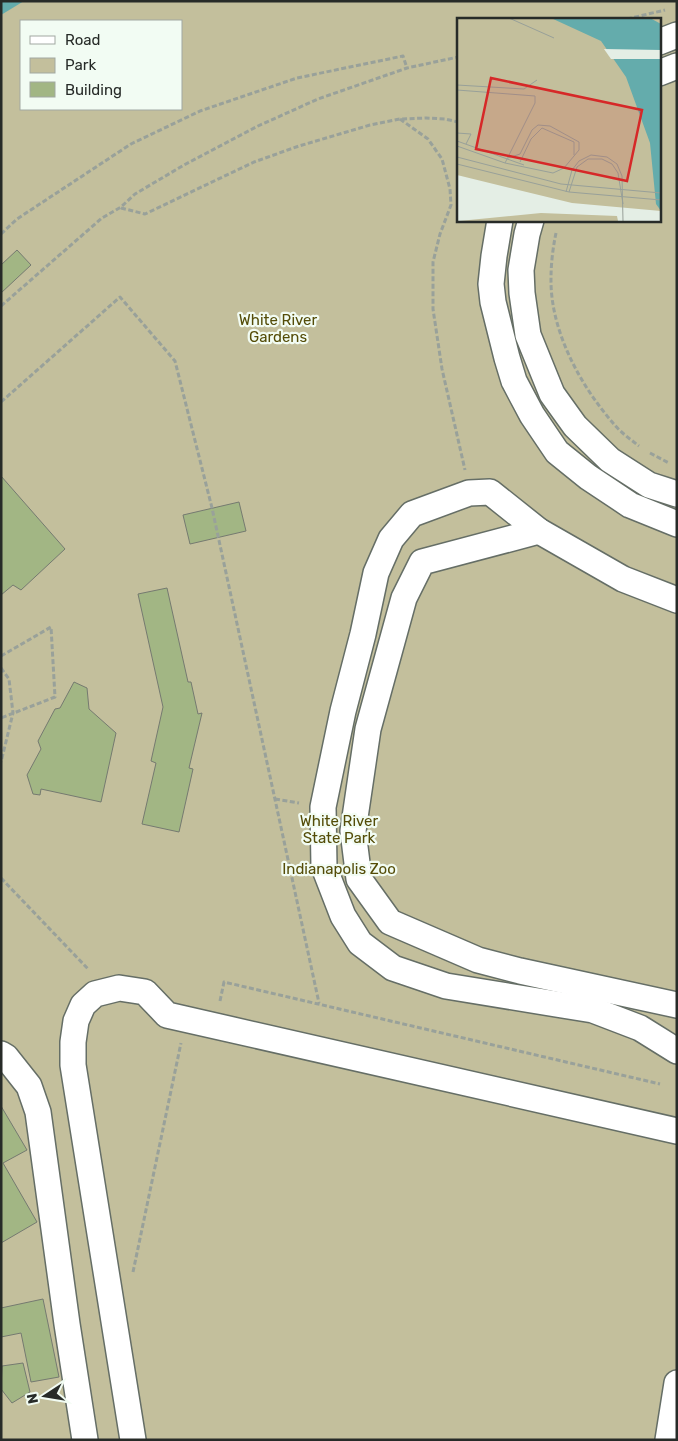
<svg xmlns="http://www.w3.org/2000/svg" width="678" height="1441" font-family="Rubik,sans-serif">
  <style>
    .green { fill: #c3bf9c; fill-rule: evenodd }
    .water { fill: #64acac }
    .building { fill: #a2b684; stroke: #757a70 }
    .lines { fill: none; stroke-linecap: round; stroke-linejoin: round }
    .minor-casing { stroke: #656e66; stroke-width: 28 }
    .path { stroke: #99a19a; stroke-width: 3; stroke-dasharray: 5 2.5; stroke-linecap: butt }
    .minor { stroke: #fff; stroke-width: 25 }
    .labels { text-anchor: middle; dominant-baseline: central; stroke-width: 4.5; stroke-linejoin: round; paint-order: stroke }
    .park-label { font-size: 15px; fill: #544c08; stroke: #f2fcf3 }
    .inset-road { fill: none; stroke: #98a099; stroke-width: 1 }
    .view { fill: #d62828; fill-opacity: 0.15; stroke: #d62828; stroke-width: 2.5 }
    .inset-edge { fill: none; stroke: #272b28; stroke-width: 2.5 }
  </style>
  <rect width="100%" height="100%" fill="#e4eee5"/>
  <!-- green -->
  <path class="green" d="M1,1H677V1440H1ZM458,19H659V220H458ZM21,21H181V109H21Z"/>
  <!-- water -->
  <polygon class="water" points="1,1 24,1 1,15"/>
  <!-- building -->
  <g class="building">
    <polygon points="17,250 31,265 1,293 1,265"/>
    <polygon points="1,476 65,549 21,590 13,585 1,595"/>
    <polygon points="239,502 246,531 190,544 183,515"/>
    <polygon points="167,588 188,682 191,682 198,714 202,713 189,768 193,769 179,832 142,824 156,763 151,761 163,707 138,594"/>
    <polygon points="74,682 87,688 89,709 116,733 101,802 41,789 40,795 33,794 27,775 41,749 38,741 55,709 60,708"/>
    <polygon points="1,1106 27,1150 3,1163 37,1222 1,1243"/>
    <polygon points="43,1299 59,1377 31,1382 21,1333 1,1337 1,1308"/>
    <polygon points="23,1363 30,1392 12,1403 1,1389 2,1366"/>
  </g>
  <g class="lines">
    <!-- minor casing -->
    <g class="minor-casing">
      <g id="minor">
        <polyline points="659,42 677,35"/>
        <polyline points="659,73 677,66"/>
        <polyline points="500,220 494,256 491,284 493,302 507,358 514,381 532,415 557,452 588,477 630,505 677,524"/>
        <polyline points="531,220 527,234 521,270 522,293 528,335 552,394 575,426 610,460 649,485 677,494"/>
        <polyline points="539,531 422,562 404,598 368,729 353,831 359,879 390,922 478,960 520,971 677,1005"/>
        <polyline points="677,600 623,579 539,531 490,492 469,493 412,514 391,539 376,573 363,634 343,711 323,807 324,867 343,916 360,943 393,968 446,986 593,1010 640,1028 677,1051"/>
        <polyline points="1,1054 6,1057 29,1086 38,1112 67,1324 85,1440"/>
        <polyline points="133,1440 73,1065 73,1042 76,1021 83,1005 95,994 119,988 145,992 167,1015 677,1131"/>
        <polyline points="668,1440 677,1383"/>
      </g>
    </g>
    <!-- path -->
    <g class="path">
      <polyline points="627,19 665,10"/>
      <polyline points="400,119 428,139 442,159 450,189 451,205 440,234 433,262 433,309 442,369 465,470"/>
      <polyline points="121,208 145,214 254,162 299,146 370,125 400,119 426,118 445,119 458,122"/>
      <path d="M556,233C553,247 551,264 551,278C550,330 580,385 613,423C620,432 630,439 639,446"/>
      <polyline points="1,234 17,219 131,144 200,111 297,78 403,56 407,68"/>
      <polyline points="1,306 102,218 121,207 135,194 184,165 258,126 318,99 407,68 458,57"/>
      <polyline points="1,402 120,297 175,361 212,508 319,1003"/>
      <polyline points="650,453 669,463"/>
      <polyline points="1,656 51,627 55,697 1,718"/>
      <polyline points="1,668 9,679 13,713 1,762"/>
      <polyline points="275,799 299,803"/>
      <polyline points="1,878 89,970"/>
      <polyline points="220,1001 224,982 660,1084"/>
      <polyline points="133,1272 181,1043"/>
    </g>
    <!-- minor -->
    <use href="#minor" class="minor"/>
  </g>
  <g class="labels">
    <!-- park labels -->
    <g class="park-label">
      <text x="278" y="320">White River<tspan x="278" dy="17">Gardens</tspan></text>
      <text x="339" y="821">White River<tspan x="339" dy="17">State Park</tspan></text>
      <text x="339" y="869">Indianapolis Zoo</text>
    </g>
  </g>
  <!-- overview -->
  <g transform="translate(457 18)">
    <rect width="204" height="204" fill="#e4eee5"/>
    <path d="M0,0H204V193L115,185L0,157ZM84,195L160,198L161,203H2Z" fill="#c3bf9c"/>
    <path d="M94,0H193L204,6V193L199,186L193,125L169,59L144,23Z" fill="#64acac"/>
    <path d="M147,31L204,32V41H154Z" fill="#e4eee5"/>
    <path class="inset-road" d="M52,0L97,20M0,67L67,71L80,62M0,72L78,78V85L48,145M0,115L14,116L9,126M0,123L67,147M0,128L48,145L96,155L107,150L122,132V124L93,108L81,107L75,112L63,136L51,140M0,139L104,166L204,175M63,144L74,121L85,110L117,124V137M0,146L112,174L204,182M109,174L115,152L122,143L134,137L150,139L160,146L165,158L166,203M112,174L120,149L131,141H145L155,146L161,155L166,186"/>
    <path class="view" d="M34,60L185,92L170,163L19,131Z"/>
    <rect width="204" height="204" class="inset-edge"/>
  </g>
  <!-- border -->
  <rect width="678" height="1441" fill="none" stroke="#272b28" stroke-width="5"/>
  <!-- legend -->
  <rect x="20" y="20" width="162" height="90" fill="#f2fcf3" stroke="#a1a8a2"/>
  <rect x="30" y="36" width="25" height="8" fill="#ffffff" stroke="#a1a8a2"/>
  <text x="65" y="45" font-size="15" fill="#272b28">Road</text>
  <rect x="30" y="58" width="25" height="15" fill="#c3bf9c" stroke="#a1a8a2"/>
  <text x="65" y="70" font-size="15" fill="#272b28">Park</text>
  <rect x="30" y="82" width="25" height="15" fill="#a2b684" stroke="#a1a8a2"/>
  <text x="65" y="95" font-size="15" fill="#272b28">Building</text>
  <!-- north arrow -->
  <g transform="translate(45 1396) rotate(258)" stroke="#f2fcf3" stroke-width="4" paint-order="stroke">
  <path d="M0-4L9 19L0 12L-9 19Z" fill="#272b28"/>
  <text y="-8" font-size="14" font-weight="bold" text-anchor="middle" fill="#272b28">N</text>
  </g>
</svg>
